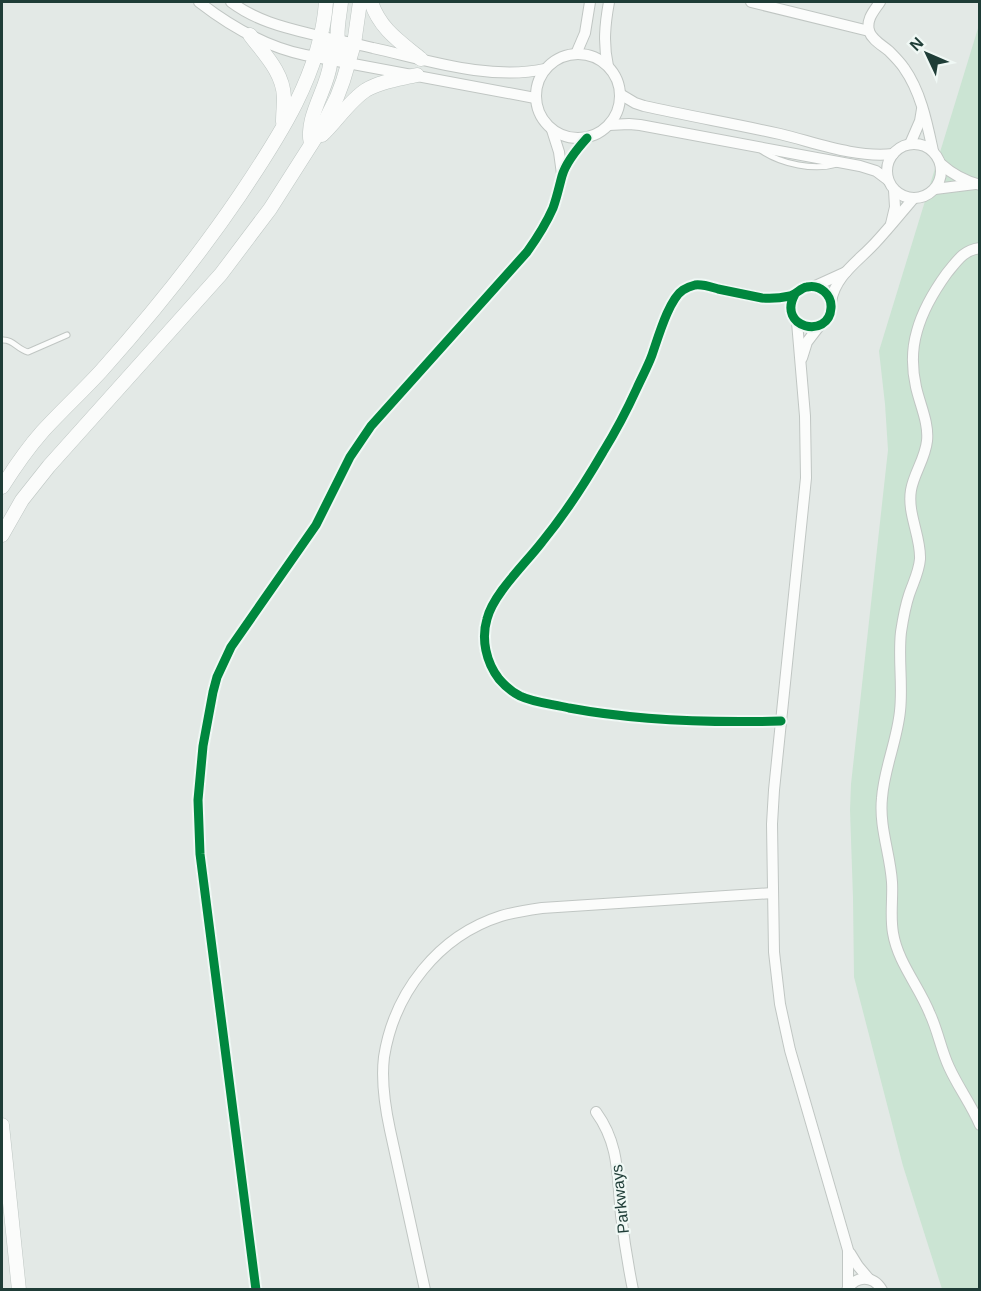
<svg xmlns="http://www.w3.org/2000/svg" width="981" height="1291" font-family="Helvetica,sans-serif">
  <style>
    .green { fill: #cbe4d3 }
    .lines { fill: none; stroke-linecap: round; stroke-linejoin: round }
    .lane-casing { stroke: #c0c6c3; stroke-width: 7 }
    .street-casing { stroke: #c0c6c3; stroke-width: 12 }
    .secondary-casing { stroke: #bec6c3; stroke-width: 15 }
    .lane { stroke: #fbfcfb; stroke-width: 5 }
    .street { stroke: #fbfcfb; stroke-width: 10 }
    .secondary { stroke: #fbfcfb; stroke-width: 14 }
    .cycleway-casing { stroke: #f0f8f5; stroke-width: 13 }
    .cycleway { stroke: #00873e; stroke-width: 9 }
    .labels { text-anchor: middle; dominant-baseline: central; stroke-width: 4.5; stroke-linejoin: round; paint-order: stroke }
    .street-label { font-size: 16px; fill: #1f3d37; stroke: #f0f8f5 }
  </style>
  <rect width="100%" height="100%" fill="#e3e9e6"/>
  <!-- green -->
  <polygon class="green" points="979,25 979,1289 942,1289 903,1166 854,977 853,898 850,810 851,784 888,450 885,404 879,351"/>
  <g class="lines">
    <!-- lane casing -->
    <g class="lane-casing">
      <g id="lane">
        <path d="M762,151C782,164 814,171 837,164"/>
        <path d="M2,340C13,339 17,349 28,352L67,335"/>
      </g>
    </g>
    <!-- street casing -->
    <g class="street-casing">
      <g id="street">
        <path d="M199,2C230,26 266,47 305,55L535,98"/>
        <path d="M231,2C255,20 282,27 311,34C332,39 353,43 373,48C427,60 490,81 545,69"/>
        <polyline points="751,2 869,31"/>
        <path d="M880,2C874,11 866,19 869,31C872,40 882,45 889,51C894,56 900,62 904,68C921,92 927,123 933,151"/>
        <circle cx="578" cy="96" r="42"/>
        <polyline points="576,54 585,33 590,2"/>
        <path d="M608,66C603,44 605,24 609,2"/>
        <path d="M620,94L635,103L644,106C689,116 735,124 780,134C817,143 855,158 893,154"/>
        <polyline points="609,125 629,124 640,125 860,166 876,171 888,180"/>
        <polyline points="552,130 559,152 562,174"/>
        <circle cx="914" cy="171" r="27"/>
        <polyline points="910,144 920,121 922,109"/>
        <path d="M941,164C952,174 965,181 980,185"/>
        <polyline points="935,189 975,184"/>
        <polyline points="891,224 895,207 894,190"/>
        <path d="M980,248C973,249 968,251 963,255C957,260 952,267 947,273C934,291 923,309 917,331C912,348 912,369 916,387C920,405 929,423 927,441C925,459 914,473 911,490C907,514 921,536 920,559C919,572 913,583 909,595C905,607 903,619 901,632C898,658 903,685 900,711C897,741 884,769 882,798C879,827 890,853 892,882C893,899 890,916 893,933C898,963 919,986 930,1014C938,1031 941,1050 949,1067C958,1087 971,1104 980,1125"/>
        <polyline points="813,287 846,272"/>
        <path d="M831,302C835,275 859,261 876,242C889,228 901,213 913,199"/>
        <polyline points="797,322 805,416 806,478 774,790 772,824 774,952 780,1004 790,1050 848,1250 848,1287"/>
        <polyline points="802,358 807,342 820,325"/>
        <path d="M781,721C710,723 639,721 569,708C553,704 535,703 520,696C512,692 505,686 499,679C486,662 481,639 487,619C493,594 526,563 542,542C565,514 585,483 603,452C616,431 627,410 637,388C642,377 648,366 652,355C658,338 669,299 683,290C686,288 691,286 695,285C703,284 711,287 718,289C733,292 747,295 762,298C772,299 781,298 790,296C797,294 800,288 807,287C820,284 832,295 831,308C829,340 776,328 795,294"/>
        <path d="M596,1112C620,1145 617,1177 621,1215C624,1240 628,1265 633,1290"/>
        <polyline points="850,1253 858,1266 869,1279"/>
        <path d="M256,1290L200,854L198,800L203,746L213,692L217,677L231,647L316,525L350,457L371,426L527,252C537,238 546,224 553,208C557,197 559,187 562,176C566,162 577,149 587,138"/>
        <path d="M425,1290L390,1130C385,1107 381,1082 384,1057C394,993 438,936 501,916C514,912 528,910 542,908L773,893"/>
        <path d="M847,1290C856,1275 873,1275 882,1290"/>
      </g>
    </g>
    <!-- secondary casing -->
    <g class="secondary-casing">
      <g id="secondary">
        <path d="M341,2C339,23 331,45 349,62"/>
        <path d="M371,2C380,29 399,41 421,59"/>
        <path d="M250,35C264,54 283,72 284,97C284,105 283,114 283,122"/>
        <path d="M322,135C337,121 349,101 366,90C381,81 400,79 417,75"/>
        <path d="M311,144C302,107 351,65 320,36"/>
        <path d="M2,487C14,468 27,449 42,432C61,411 83,391 102,370C152,314 198,257 240,195C279,137 321,73 326,2"/>
        <polyline points="2,535 22,500 49,466 221,274 270,209 321,129 337,97 343,81 354,44 360,2"/>
        <polyline points="2,1125 19,1290"/>
      </g>
    </g>
    <!-- lane -->
    <use href="#lane" class="lane"/>
    <!-- street -->
    <use href="#street" class="street"/>
    <!-- secondary -->
    <use href="#secondary" class="secondary"/>
    <!-- cycleway casing -->
    <g class="cycleway-casing">
      <g id="cycleway">
        <path d="M781,721C710,723 639,721 569,708C553,704 535,703 520,696C512,692 505,686 499,679C486,662 481,639 487,619C493,594 526,563 542,542C565,514 585,483 603,452C616,431 627,410 637,388C642,377 648,366 652,355C658,338 669,299 683,290C686,288 691,286 695,285C703,284 711,287 718,289C733,292 747,295 762,298C772,299 781,298 790,296C797,294 800,288 807,287C820,284 832,295 831,308C829,340 776,328 795,294"/>
        <path d="M256,1290L200,854L198,800L203,746L213,692L217,677L231,647L316,525L350,457L371,426L527,252C537,238 546,224 553,208C557,197 559,187 562,176C566,162 577,149 587,138"/>
      </g>
    </g>
    <!-- cycleway -->
    <use href="#cycleway" class="cycleway"/>
  </g>
  <g class="labels">
    <!-- street labels -->
    <g class="street-label">
      <text transform="translate(620 1199) rotate(-96)">Parkways</text>
    </g>
  </g>
  <!-- border -->
  <rect width="981" height="1291" fill="none" stroke="#1f3d37" stroke-width="6"/>
  <!-- north arrow -->
  <g transform="translate(927 54) rotate(314)" stroke="#f0f8f5" stroke-width="4.5" paint-order="stroke">
  <path d="M0-4.5L10 22L0 15L-10 22Z" fill="#1f3d37"/>
  <text y="-9" font-size="16" font-weight="bold" text-anchor="middle" fill="#1f3d37">N</text>
  </g>
</svg>
